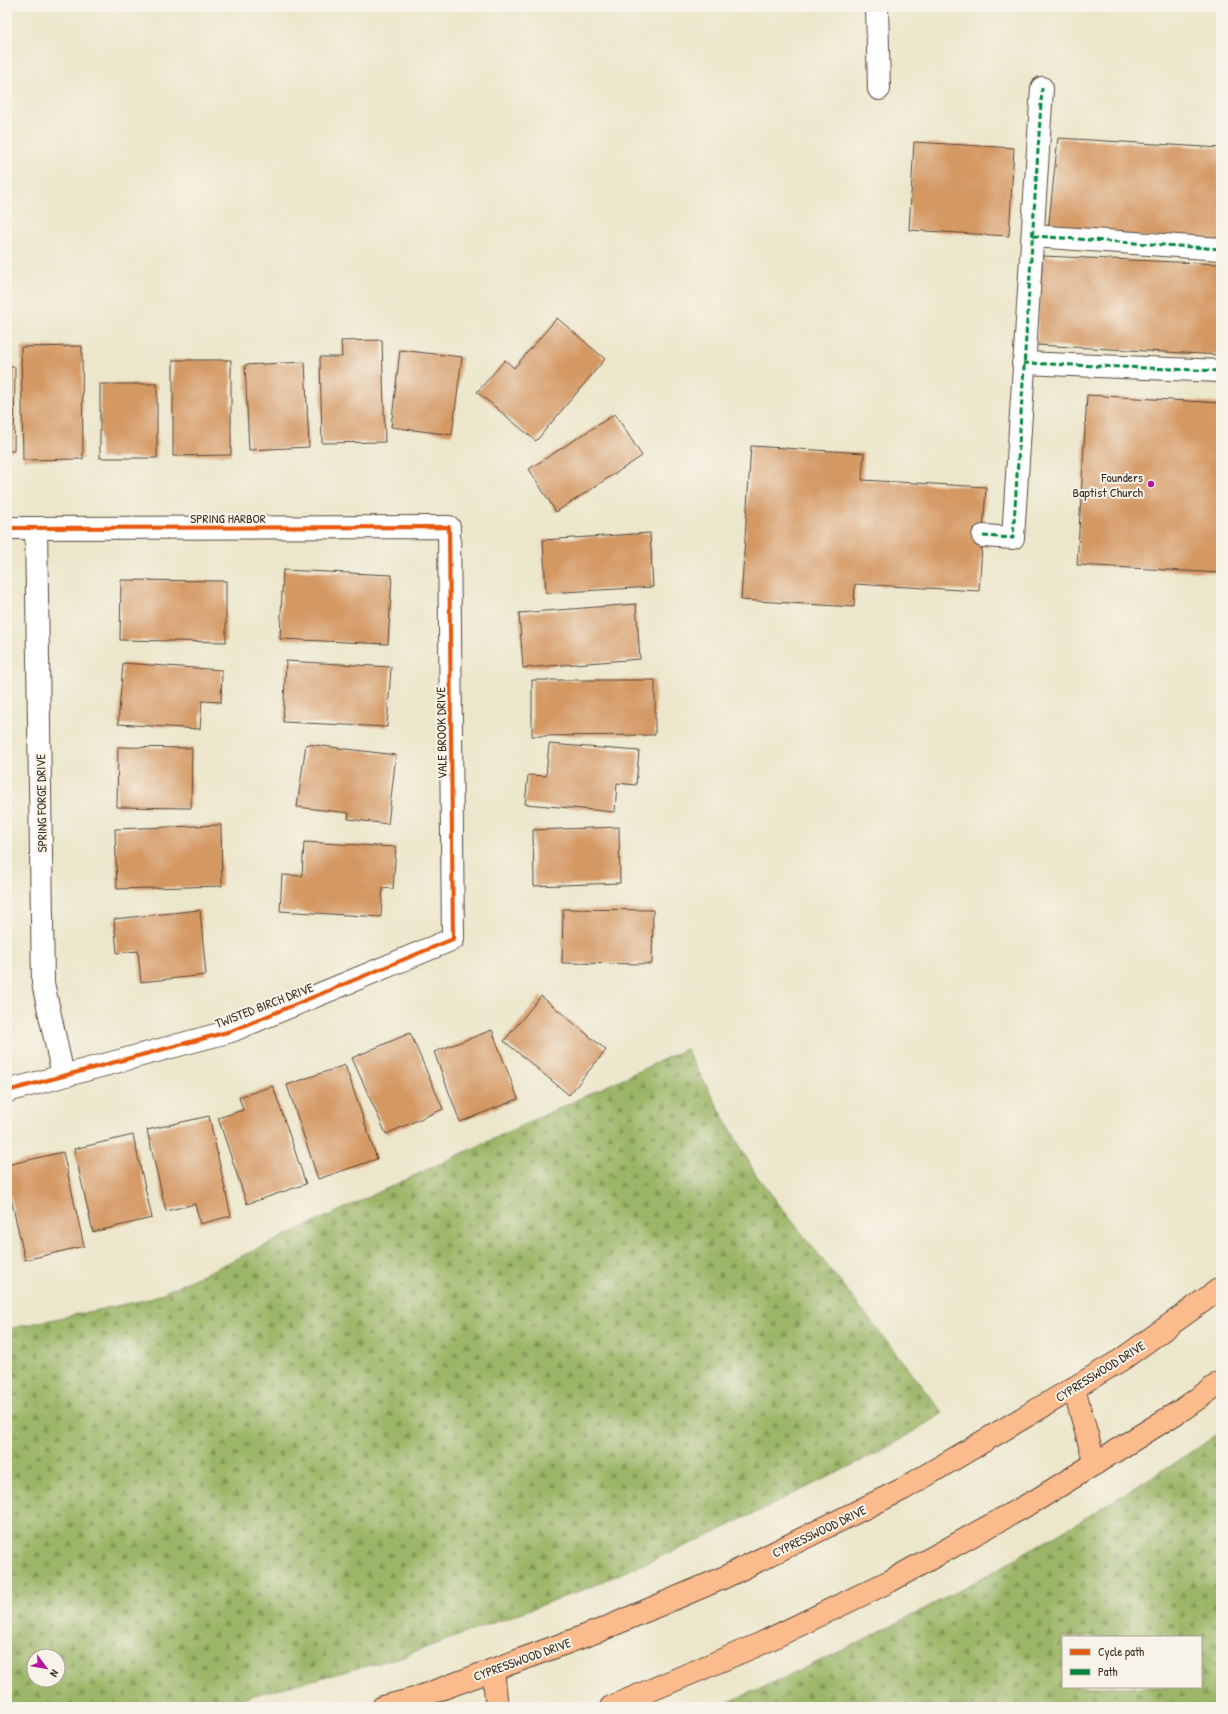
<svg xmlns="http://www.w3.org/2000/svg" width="1228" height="1714" font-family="'Patrick Hand',sans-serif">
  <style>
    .forest { fill: url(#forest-firs); stroke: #6b7043; fill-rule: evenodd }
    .building { fill: #d49864 }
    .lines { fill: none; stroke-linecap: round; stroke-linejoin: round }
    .minor-casing { stroke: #564638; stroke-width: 24 }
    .major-casing { stroke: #564638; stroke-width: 24 }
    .minor { stroke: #fff; stroke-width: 22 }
    .major { stroke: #fbbb8d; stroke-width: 22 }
    .quiet { stroke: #00873e; stroke-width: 3; stroke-dasharray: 6 3; stroke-linecap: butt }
    .cycleway-casing { stroke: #f7f3e8; stroke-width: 6 }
    .cycleway { stroke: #e8590c; stroke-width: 4 }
    .poi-dot { fill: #b5179e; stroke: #f7f3e8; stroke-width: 1.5 }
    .labels { text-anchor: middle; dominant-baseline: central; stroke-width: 4; stroke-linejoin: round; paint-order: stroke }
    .poi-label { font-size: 13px; fill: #3b2a1e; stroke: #f7f3e8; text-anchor: end }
    .street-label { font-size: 13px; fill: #3b2a1e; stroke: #f7f3e8 }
  </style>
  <defs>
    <pattern id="forest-firs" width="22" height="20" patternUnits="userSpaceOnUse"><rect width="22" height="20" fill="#9bb668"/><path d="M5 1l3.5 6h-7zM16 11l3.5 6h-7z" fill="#809455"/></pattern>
  </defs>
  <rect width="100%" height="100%" fill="#f7f3e8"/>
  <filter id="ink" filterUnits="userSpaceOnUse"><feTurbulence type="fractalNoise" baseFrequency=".025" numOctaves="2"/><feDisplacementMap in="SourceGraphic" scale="8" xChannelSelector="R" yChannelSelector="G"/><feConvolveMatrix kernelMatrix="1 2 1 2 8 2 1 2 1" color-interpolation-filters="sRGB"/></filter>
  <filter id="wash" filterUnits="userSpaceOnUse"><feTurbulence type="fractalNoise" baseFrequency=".012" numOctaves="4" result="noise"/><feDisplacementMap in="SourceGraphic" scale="16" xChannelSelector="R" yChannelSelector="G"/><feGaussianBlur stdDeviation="0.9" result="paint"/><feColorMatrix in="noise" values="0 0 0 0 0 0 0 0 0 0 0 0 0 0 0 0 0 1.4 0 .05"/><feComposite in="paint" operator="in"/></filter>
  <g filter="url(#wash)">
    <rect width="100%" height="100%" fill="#ece6cb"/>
    <!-- forest -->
    <g class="forest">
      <path d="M686,1049L756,1175L943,1413L883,1450L706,1537L585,1589L398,1658L207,1707H7V1329L150,1299ZM34,1656H58V1680H34Z"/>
      <path d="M1221,1432V1707H717C855,1649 989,1578 1116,1499C1151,1477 1187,1456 1221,1432ZM1063,1637H1201V1687H1063Z"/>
    </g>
    <g id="blocks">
      <!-- building -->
      <g class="building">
        <polygon points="1058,138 1221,148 1221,242 1048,231"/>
        <polygon points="914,142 1014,148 1009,236 909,230"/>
        <polygon points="1043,256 1221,264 1221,355 1036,345"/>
        <polygon points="557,318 605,359 536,441 477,392 505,360 514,368"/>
        <polygon points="382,340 385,442 322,443 320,357 342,357 341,341"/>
        <polygon points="82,346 83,459 23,460 21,347"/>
        <polygon points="400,350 462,357 452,435 391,427"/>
        <polygon points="173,360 231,360 231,455 173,456"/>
        <polygon points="305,362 309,447 249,450 245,365"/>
        <polygon points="7,367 15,367 14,451 7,451"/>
        <rect x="100" y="384" width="57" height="74"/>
        <polygon points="1087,395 1221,403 1221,573 1077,565"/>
        <polygon points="615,414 642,456 556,512 529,469"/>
        <polygon points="751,446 864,453 862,480 986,487 979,591 855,584 854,607 741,600"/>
        <polygon points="650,533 653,587 546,593 543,540"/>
        <polygon points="283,570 392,575 388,644 280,639"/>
        <polygon points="121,580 226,581 226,642 120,640"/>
        <polygon points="636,604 640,659 523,668 519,613"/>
        <polygon points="286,661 391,667 387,727 283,722"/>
        <polygon points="123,663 222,670 221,702 202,701 200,729 118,724"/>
        <polygon points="532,680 655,680 655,735 532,736"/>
        <polygon points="306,744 396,755 388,824 348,819 349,813 297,807"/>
        <polygon points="549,744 639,751 636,785 617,783 615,812 525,804 528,775 546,776"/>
        <polygon points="118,747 192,748 191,808 117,807"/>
        <polygon points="221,825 222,886 117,889 115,829"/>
        <polygon points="619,827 620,883 534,886 533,830"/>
        <polygon points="304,842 396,847 393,889 383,888 381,917 280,911 282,875 302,876"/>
        <polygon points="563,909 653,910 652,964 562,963"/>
        <polygon points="200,910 206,975 141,982 138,951 117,953 114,919"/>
        <polygon points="541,996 606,1050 569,1095 504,1041"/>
        <polygon points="492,1030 518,1099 460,1122 434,1052"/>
        <polygon points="410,1033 443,1109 386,1134 352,1058"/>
        <polygon points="345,1065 377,1159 318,1179 287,1085"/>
        <polygon points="273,1086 306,1184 247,1204 218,1118 243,1110 239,1097"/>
        <polygon points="209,1116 231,1216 200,1224 195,1204 166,1211 147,1130"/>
        <polygon points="133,1135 152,1218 93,1232 74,1149"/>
        <polygon points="63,1152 84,1246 25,1260 7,1181 7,1165"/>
      </g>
    </g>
  </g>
  <g filter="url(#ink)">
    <use href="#blocks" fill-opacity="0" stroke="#564638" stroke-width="1"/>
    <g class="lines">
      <!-- minor casing -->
      <g class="minor-casing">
        <g id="minor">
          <polyline points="877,7 879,89"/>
          <polyline points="1033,236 1221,249"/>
          <polyline points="1023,363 1221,371"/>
          <polyline points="7,528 449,527 453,939 231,1031 7,1091"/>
          <polyline points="36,528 43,983 63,1075"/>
          <polyline points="983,536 1013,538 1042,88"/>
        </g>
      </g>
      <!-- major casing -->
      <g class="major-casing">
        <g id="major">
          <polyline points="1074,1388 1095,1464"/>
          <polyline points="493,1670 497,1707"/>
          <polyline points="383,1707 411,1700 601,1630 725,1577 903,1489 1121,1360 1221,1288"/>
          <polyline points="611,1707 760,1644 890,1581 1038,1499 1183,1409 1221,1382"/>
        </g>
      </g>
      <!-- minor -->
      <use href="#minor" class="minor"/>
      <!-- major -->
      <use href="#major" class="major"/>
      <!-- quiet -->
      <g class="quiet">
        <polyline points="1033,236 1221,249"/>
        <polyline points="1023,363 1221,371"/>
        <polyline points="983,536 1013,538 1042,88"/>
      </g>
      <!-- cycleway casing -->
      <g class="cycleway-casing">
        <polyline id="cycleway" points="7,528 449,527 453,939 231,1031 7,1091"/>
      </g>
      <!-- cycleway -->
      <use href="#cycleway" class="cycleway"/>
    </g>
  </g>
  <!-- markers -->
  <circle class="poi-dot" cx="1151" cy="484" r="4"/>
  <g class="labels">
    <!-- poi labels -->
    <g class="poi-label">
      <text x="1143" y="477">Founders<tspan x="1143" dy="15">Baptist Church</tspan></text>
    </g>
    <!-- street labels -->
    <g class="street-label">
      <text x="228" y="518">SPRING HARBOR</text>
      <text transform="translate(441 733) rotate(-91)">VALE BROOK DRIVE</text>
      <text transform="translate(41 803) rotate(-91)">SPRING FORGE DRIVE</text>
      <text transform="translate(264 1005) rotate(-21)">TWISTED BIRCH DRIVE</text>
      <text transform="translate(1100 1371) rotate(-32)">CYPRESSWOOD DRIVE</text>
      <text transform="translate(819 1531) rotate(-26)">CYPRESSWOOD DRIVE</text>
      <text transform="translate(522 1659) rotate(-20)">CYPRESSWOOD DRIVE</text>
    </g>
  </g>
  <!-- margin -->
  <rect width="1228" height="1714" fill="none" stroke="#f7f3e8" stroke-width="24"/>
  <!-- legend -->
  <rect x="1062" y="1636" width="140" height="52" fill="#f7f3e8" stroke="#aca397"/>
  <rect x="1070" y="1649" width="20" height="6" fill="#e8590c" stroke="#aca397"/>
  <text x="1098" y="1656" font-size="12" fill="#3b2a1e">Cycle path</text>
  <rect x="1070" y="1669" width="20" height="6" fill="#00873e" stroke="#aca397"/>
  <text x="1098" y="1676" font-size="12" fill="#3b2a1e">Path</text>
  <!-- north arrow -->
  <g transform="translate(46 1668) rotate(122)"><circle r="19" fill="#f7f3e8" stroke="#aca397"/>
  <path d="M0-3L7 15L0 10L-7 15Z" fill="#b5179e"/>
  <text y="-6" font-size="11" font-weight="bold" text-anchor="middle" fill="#3b2a1e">N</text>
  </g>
</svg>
